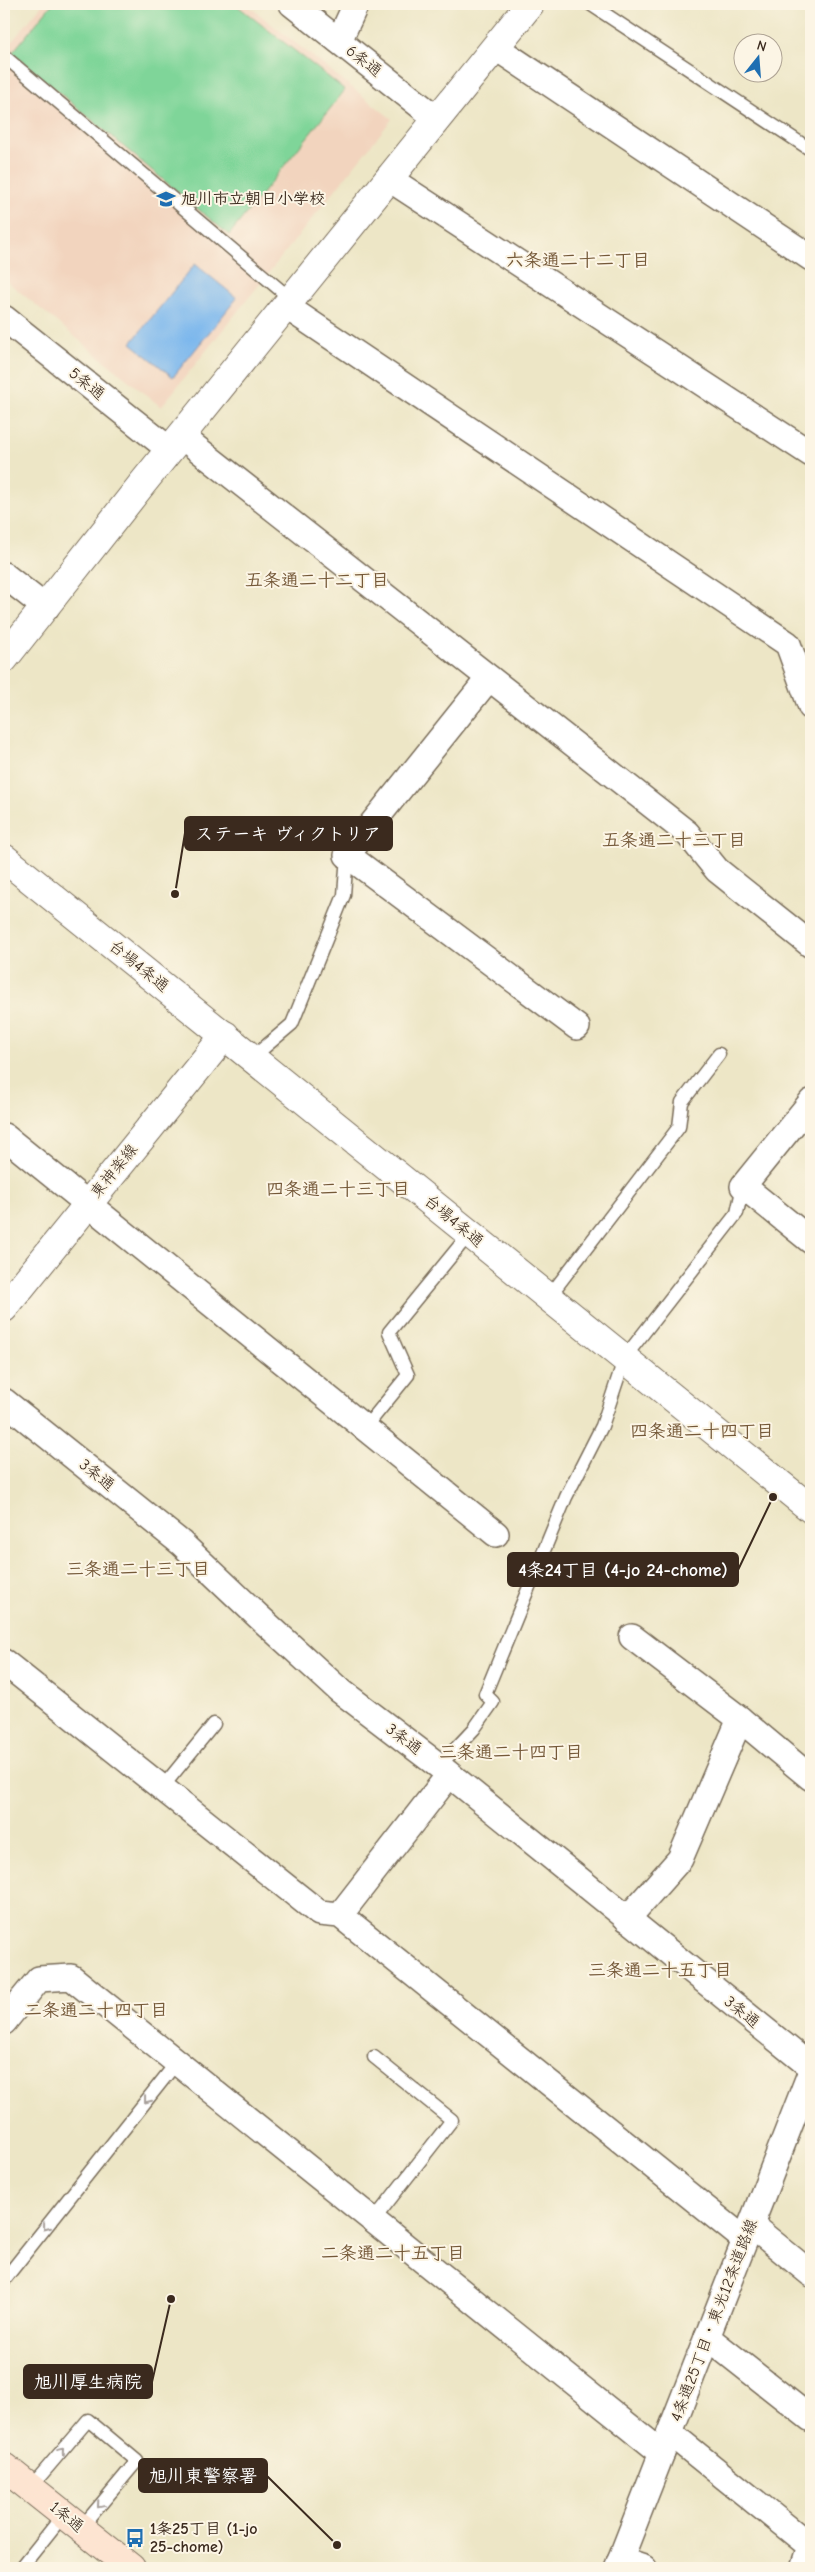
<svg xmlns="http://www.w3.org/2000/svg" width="815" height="2572" font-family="'Comic Neue','Klee One',sans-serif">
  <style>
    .built { fill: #f2d4be }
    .green { fill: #7fd599; stroke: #5d805c }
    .water { fill: #7bb7ed; stroke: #5b7086 }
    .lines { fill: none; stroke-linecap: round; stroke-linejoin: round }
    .service-casing { stroke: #796c59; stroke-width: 15 }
    .minor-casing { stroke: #796c59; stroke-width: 28 }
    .tertiary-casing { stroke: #796c59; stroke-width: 30 }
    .secondary-casing { stroke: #796c59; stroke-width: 30 }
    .service { stroke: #fff; stroke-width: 12 }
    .minor { stroke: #fff; stroke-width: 25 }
    .tertiary { stroke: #fff; stroke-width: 28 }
    .secondary { stroke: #fde4d1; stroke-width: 28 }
    .oneway { stroke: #a79f9a }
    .labels { text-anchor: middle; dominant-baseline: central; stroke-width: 4; stroke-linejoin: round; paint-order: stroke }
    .street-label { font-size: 16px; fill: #3b2a1e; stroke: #fcf5e5 }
    .poi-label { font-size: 16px; font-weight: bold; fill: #3b2a1e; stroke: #fcf5e5; text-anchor: start }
    .neighbourhood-label { font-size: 18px; font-weight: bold; fill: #755939; stroke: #fcf5e5 }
    .leader { fill: none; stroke: #3b2a1e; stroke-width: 2 }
    .callout-dot { fill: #3b2a1e; stroke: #fcf5e5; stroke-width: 2 }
    .callout { fill: #3b2a1e; stroke: #3b2a1e; stroke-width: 2 }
    .callout-label { font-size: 18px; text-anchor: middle; font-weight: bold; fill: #fff }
  </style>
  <rect width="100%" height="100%" fill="#fcf5e5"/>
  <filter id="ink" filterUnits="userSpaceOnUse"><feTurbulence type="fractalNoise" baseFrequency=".02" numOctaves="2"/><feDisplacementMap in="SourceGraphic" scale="10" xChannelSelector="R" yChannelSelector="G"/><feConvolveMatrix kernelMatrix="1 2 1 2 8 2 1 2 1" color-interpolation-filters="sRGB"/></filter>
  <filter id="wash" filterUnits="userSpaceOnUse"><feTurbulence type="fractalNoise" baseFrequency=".0096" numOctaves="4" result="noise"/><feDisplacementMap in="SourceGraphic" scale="20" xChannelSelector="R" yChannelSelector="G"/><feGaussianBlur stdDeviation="1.12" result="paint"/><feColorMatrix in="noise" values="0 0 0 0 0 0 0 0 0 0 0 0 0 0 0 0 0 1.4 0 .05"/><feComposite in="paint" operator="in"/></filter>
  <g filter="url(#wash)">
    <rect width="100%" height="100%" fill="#ede6c6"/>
    <!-- built -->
    <polygon class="built" points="43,4 246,4 392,119 161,407 4,279 4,51"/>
    <!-- green -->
    <polygon class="green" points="52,4 235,4 345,90 229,235 12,53"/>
    <!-- water -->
    <polygon class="water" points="195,264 237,298 173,377 131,343"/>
  </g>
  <g filter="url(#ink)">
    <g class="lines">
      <!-- service casing -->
      <g class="service-casing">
        <g id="service">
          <polyline points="590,4 811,150"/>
          <polyline points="4,56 292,300"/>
          <polyline points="253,1057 292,1024 344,895 347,855"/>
          <polyline points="548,1298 679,1127 682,1102 719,1054"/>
          <polyline points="365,1428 408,1375 389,1332 470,1233"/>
          <polyline points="439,1766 474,1729 493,1702 485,1694 566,1497 602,1426 625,1357 737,1213 743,1186"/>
          <polyline points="161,1789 214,1724"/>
          <polyline points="373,2221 452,2120 374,2057"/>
          <polyline points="4,2280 177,2062"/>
          <polyline points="30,2488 88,2420 137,2461 81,2528"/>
          <polyline points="21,2568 64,2514"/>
        </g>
      </g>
      <!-- minor casing -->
      <g class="minor-casing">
        <g id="minor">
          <polyline points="292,4 437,119"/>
          <polyline points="339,41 356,4"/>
          <polyline points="495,47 811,258"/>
          <polyline points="388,178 811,454"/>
          <polyline points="287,307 788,644 811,707"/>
          <polyline points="4,318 170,450"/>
          <polyline points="181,436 687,833 717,870 811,945"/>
          <polyline points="4,575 46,608"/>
          <polyline points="489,678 347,855 577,1027"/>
          <polyline points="811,1102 743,1186 811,1241"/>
          <polyline points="4,1136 496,1534"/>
          <polyline points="4,1401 181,1543 258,1616 338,1689 439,1766 811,2067"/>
          <polyline points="632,1637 740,1719 811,1778"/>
          <polyline points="4,1662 319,1913 340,1915 745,2240"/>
          <polyline points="340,1915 449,1775"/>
          <polyline points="627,1919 680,1859 740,1719"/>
          <polyline points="4,2022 39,1979 71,1977 662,2453"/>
          <polyline points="751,2225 811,2274"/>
          <polyline points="707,2337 811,2419"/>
          <polyline points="670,2433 810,2546 803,2568"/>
          <polyline points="620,2560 644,2568"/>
          <polyline points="617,2568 811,2071"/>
        </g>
      </g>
      <!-- tertiary casing -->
      <g class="tertiary-casing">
        <g id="tertiary">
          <polyline points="4,659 142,484 530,4"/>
          <polyline points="4,858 811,1509"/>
          <polyline points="4,1308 225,1035"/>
        </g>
      </g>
      <!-- secondary casing -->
      <g class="secondary-casing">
        <polyline id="secondary" points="4,2467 131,2568"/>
      </g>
      <!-- service -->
      <use href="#service" class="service"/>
      <!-- minor -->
      <use href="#minor" class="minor"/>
      <!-- tertiary -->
      <use href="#tertiary" class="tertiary"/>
      <!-- secondary -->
      <use href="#secondary" class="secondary"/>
    </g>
    <!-- one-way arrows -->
    <defs><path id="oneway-chevron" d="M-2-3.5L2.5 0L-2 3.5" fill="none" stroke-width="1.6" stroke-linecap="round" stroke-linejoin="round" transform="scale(1.25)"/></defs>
    <g class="oneway">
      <use href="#oneway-chevron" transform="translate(147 2100) rotate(128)"/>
      <use href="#oneway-chevron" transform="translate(46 2227) rotate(128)"/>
      <use href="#oneway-chevron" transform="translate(62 2451) rotate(-50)"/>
      <use href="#oneway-chevron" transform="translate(100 2505) rotate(130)"/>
    </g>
  </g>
  <!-- icons -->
  <defs>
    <g id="school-bare" transform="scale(1.5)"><path d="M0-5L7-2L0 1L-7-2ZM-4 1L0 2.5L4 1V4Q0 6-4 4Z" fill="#1f6fb2" stroke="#fcf5e5" stroke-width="2.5" paint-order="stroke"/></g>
    <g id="bus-bare" transform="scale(1.5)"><path d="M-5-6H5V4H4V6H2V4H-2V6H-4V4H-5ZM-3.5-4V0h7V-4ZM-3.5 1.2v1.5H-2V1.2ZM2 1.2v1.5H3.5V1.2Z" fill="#1f6fb2" stroke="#fcf5e5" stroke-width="2.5" paint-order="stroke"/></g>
  </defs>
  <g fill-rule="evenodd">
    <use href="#school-bare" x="166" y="199"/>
    <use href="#bus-bare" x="135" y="2538"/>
  </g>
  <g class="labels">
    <!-- street labels -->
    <g class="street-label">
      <text transform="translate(364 61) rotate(38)">6条通</text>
      <text transform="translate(87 384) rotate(39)">5条通</text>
      <text transform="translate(139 966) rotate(39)">台場4条通</text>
      <text transform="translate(114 1171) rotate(-51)">東神楽線</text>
      <text transform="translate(454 1221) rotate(40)">台場4条通</text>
      <text transform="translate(97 1475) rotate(39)">3条通</text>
      <text transform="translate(404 1739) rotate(37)">3条通</text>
      <text transform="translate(742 2012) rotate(39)">3条通</text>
      <text transform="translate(714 2320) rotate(-69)">4条通25丁目・東光12条道路線</text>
      <text transform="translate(67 2517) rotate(39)">1条通</text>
    </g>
    <!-- poi labels -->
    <g class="poi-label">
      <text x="181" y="199">旭川市立朝日小学校</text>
      <text x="150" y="2529">1条25丁目 (1-jo<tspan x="150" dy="18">25-chome)</tspan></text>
    </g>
    <!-- neighbourhood labels -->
    <g class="neighbourhood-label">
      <text x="578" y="260">六条通二十二丁目</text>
      <text x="317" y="580">五条通二十二丁目</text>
      <text x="674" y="840">五条通二十三丁目</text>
      <text x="338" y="1189">四条通二十三丁目</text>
      <text x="702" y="1431">四条通二十四丁目</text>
      <text x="138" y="1569">三条通二十三丁目</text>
      <text x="511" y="1752">三条通二十四丁目</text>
      <text x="660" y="1970">三条通二十五丁目</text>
      <text x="96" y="2010">二条通二十四丁目</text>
      <text x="393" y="2253">二条通二十五丁目</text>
    </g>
  </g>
  <!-- callouts -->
  <path class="leader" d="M175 894L185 833M773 1497L738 1570M171 2299L152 2382M337 2545L267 2476"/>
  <g class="callout-dot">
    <circle cx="175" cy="894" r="5"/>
    <circle cx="773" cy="1497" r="5"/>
    <circle cx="171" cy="2299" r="5"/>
    <circle cx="337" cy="2545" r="5"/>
  </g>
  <g class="callout">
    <rect x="185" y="817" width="207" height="33" rx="5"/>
    <rect x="508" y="1553" width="230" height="33" rx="5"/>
    <rect x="24" y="2365" width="128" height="33" rx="5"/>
    <rect x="139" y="2459" width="128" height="33" rx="5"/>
  </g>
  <g class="callout-label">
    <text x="288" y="840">ステーキ ヴィクトリア</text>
    <text x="623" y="1576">4条24丁目 (4-jo 24-chome)</text>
    <text x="88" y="2388">旭川厚生病院</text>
    <text x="203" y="2482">旭川東警察署</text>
  </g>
  <!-- margin -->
  <rect width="815" height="2572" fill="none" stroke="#fcf5e5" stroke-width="20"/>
  <!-- north arrow -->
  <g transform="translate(758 58) rotate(17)"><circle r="24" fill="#fcf5e5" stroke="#afa495"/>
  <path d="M0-4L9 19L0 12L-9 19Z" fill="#1f6fb2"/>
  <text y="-8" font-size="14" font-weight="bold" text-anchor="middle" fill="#3b2a1e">N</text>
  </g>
</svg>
